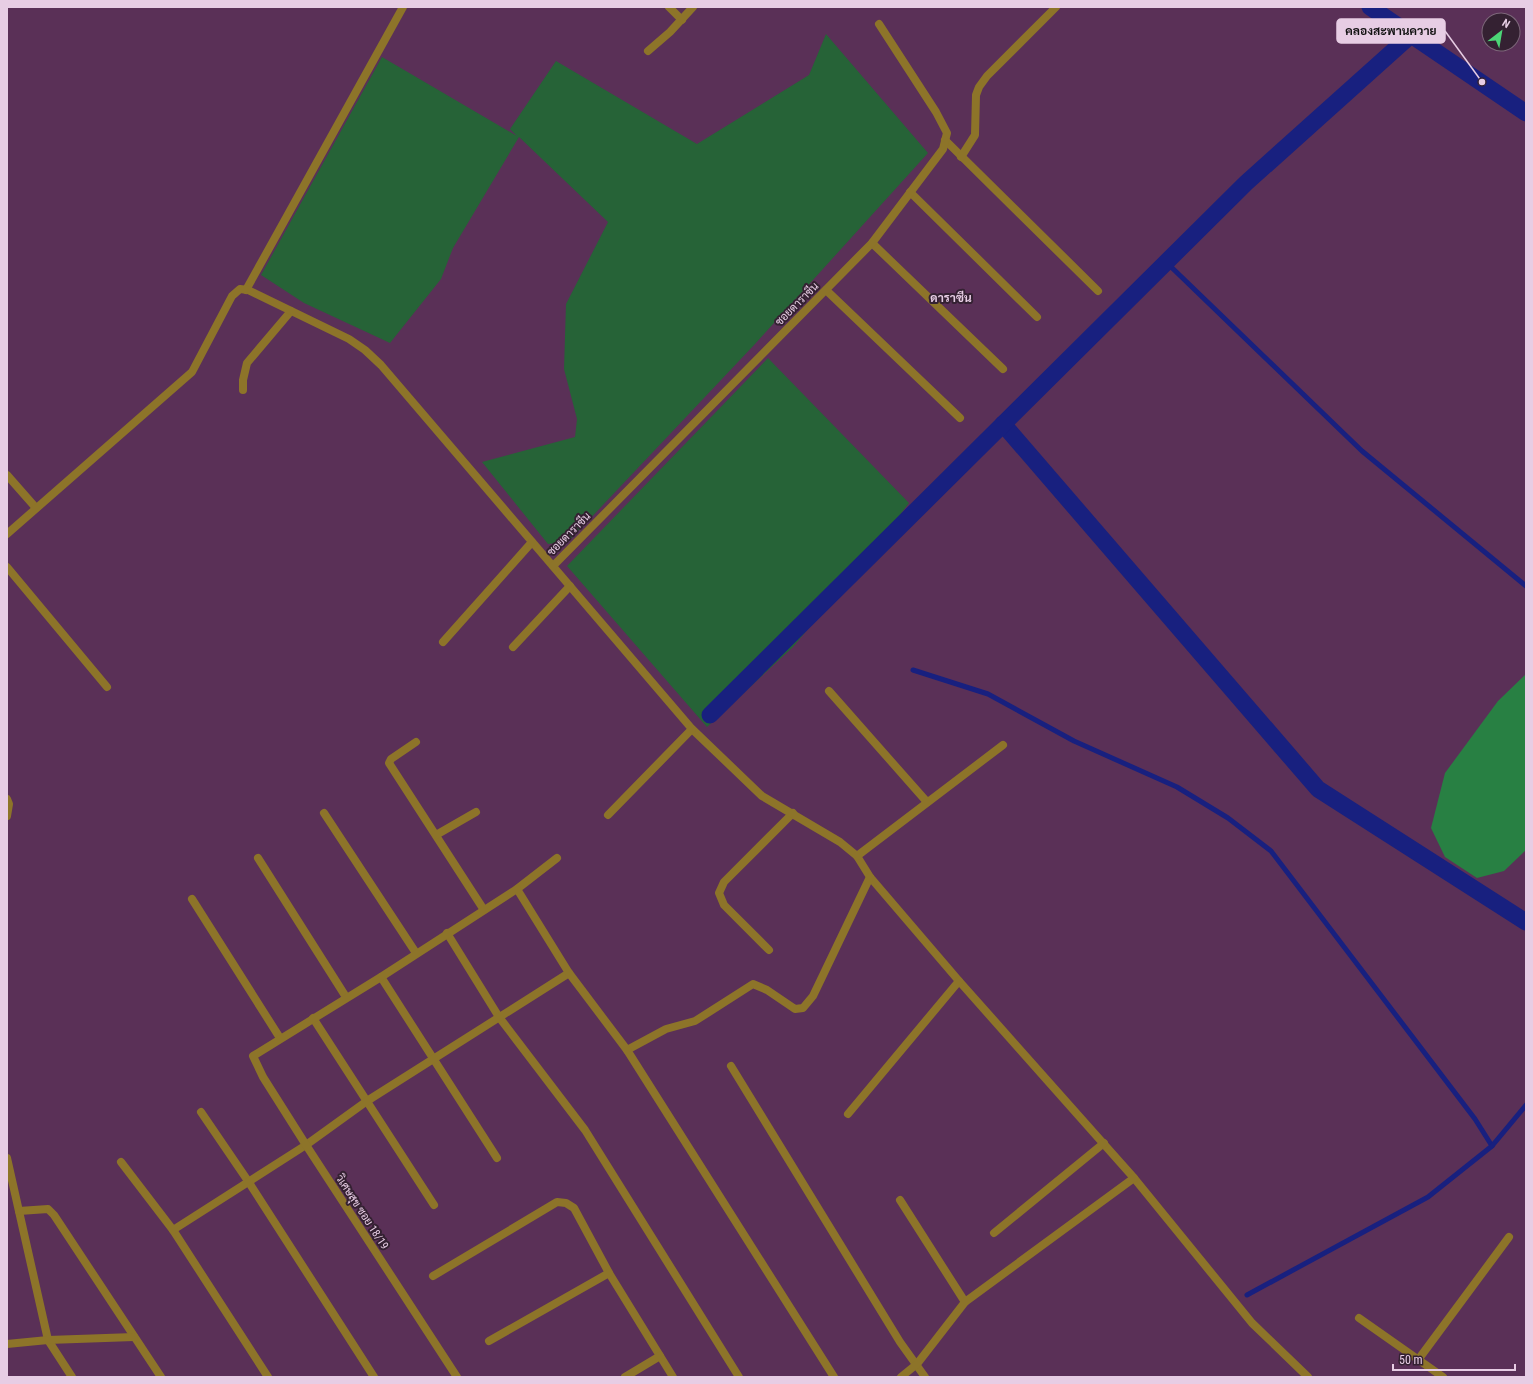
<svg xmlns="http://www.w3.org/2000/svg" width="1533" height="1384" font-family="'Roboto Condensed',Sarabun,sans-serif">
  <style>
    .green { fill: #266337 }
    .forest { fill: #288043 }
    .lines { fill: none; stroke-linecap: round; stroke-linejoin: round }
    .stream { stroke: #18207f; stroke-width: 5 }
    .canal { stroke: #18207f; stroke-width: 17 }
    .service { stroke: #8d7429; stroke-width: 8 }
    .minor { stroke: #8d7429; stroke-width: 8 }
    .labels { text-anchor: middle; dominant-baseline: central; stroke-width: 4; stroke-linejoin: round; paint-order: stroke }
    .street-label { font-size: 11px; fill: #e7cde4; stroke: #342132 }
    .neighbourhood-label { font-size: 12px; font-weight: bold; fill: #e7cde4; stroke: #342132 }
    .leader { fill: none; stroke: #e7cde4; stroke-width: 1.5 }
    .callout-dot { fill: #e7cde4; stroke: #342132; stroke-width: 1.5 }
    .callout { fill: #e7cde4; stroke: #e7cde4; stroke-width: 1.5 }
    .callout-label { font-size: 12px; text-anchor: middle; font-weight: bold; fill: #111 }
  </style>
  <rect width="100%" height="100%" fill="#5a3057"/>
  <!-- green -->
  <g class="green">
    <polygon points="826,34 928,153 755,344 568,542 548,544 482,462 575,437 577,419 564,369 566,304 608,222 519,137 453,248 441,279 390,343 304,303 261,275 382,57 517,136 510,129 556,61 697,144 809,75"/>
    <polygon points="768,358 909,503 871,553 793,647 707,727 567,566"/>
  </g>
  <!-- forest -->
  <polygon class="forest" points="1526,674 1526,850 1504,871 1477,878 1445,857 1431,828 1445,773 1498,701"/>
  <g class="lines">
    <!-- stream -->
    <g class="stream">
      <polyline points="1166,262 1362,451 1526,586"/>
      <polyline points="913,670 988,694 1074,741 1177,787 1228,818 1271,851 1475,1119 1492,1146"/>
      <polyline points="1247,1295 1428,1197 1492,1146 1526,1105"/>
    </g>
    <!-- canal -->
    <g class="canal">
      <polyline points="1370,7 1526,113"/>
      <polyline points="1003,424 1318,789 1526,922"/>
      <polyline points="710,715 1246,183 1411,35"/>
    </g>
    <!-- service -->
    <g class="service">
      <polyline points="669,7 682,20"/>
      <polyline points="243,390 243,380 247,363 291,311"/>
      <polyline points="7,567 107,687"/>
      <polyline points="7,799 9,804 7,816"/>
      <polyline points="769,950 724,905 719,893 724,882 793,813"/>
    </g>
    <!-- minor -->
    <g class="minor">
      <polyline points="648,51 670,32 693,7"/>
      <polyline points="945,140 1098,291"/>
      <polyline points="961,157 975,135 976,95 979,87 987,76 1056,7"/>
      <polyline points="910,192 1037,317"/>
      <polyline points="872,243 1003,369"/>
      <polyline points="246,290 403,7"/>
      <polyline points="826,290 960,418"/>
      <polyline points="7,475 36,508"/>
      <polyline points="7,534 192,372 232,296 240,289 248,290 349,339 365,350 381,365 692,729 762,796 840,842 857,856 870,877 959,981 1134,1178 1252,1323 1308,1377"/>
      <polyline points="553,566 872,243 943,149 947,133 936,112 879,24"/>
      <polyline points="443,642 532,542"/>
      <polyline points="513,647 570,586"/>
      <polyline points="829,691 927,802"/>
      <polyline points="416,742 391,759 389,763 484,910"/>
      <polyline points="324,813 416,953"/>
      <polyline points="608,815 692,729"/>
      <polyline points="436,835 476,812"/>
      <polyline points="857,856 1003,745"/>
      <polyline points="258,858 346,997"/>
      <polyline points="517,889 557,858"/>
      <polyline points="192,899 280,1038"/>
      <polyline points="447,933 499,1017 585,1130 739,1377"/>
      <polyline points="381,977 497,1158"/>
      <polyline points="313,1018 434,1205"/>
      <polyline points="627,1050 666,1029 695,1021 753,984 767,990 795,1009 803,1008 813,996 870,877"/>
      <polyline points="731,1066 900,1342 925,1377"/>
      <polyline points="201,1112 248,1181 374,1377"/>
      <polyline points="848,1114 959,981"/>
      <polyline points="7,1158 48,1340 72,1377"/>
      <polyline points="121,1162 173,1230 268,1377"/>
      <polyline points="900,1200 965,1302"/>
      <polyline points="19,1211 48,1209 54,1215 161,1377"/>
      <polyline points="173,1230 306,1145 367,1101 569,973"/>
      <polyline points="994,1233 1104,1143"/>
      <polyline points="433,1276 557,1202 566,1203 574,1208 609,1273 673,1377"/>
      <polyline points="1359,1318 1443,1377"/>
      <polyline points="489,1341 609,1273"/>
      <polyline points="7,1344 48,1340 134,1337"/>
      <polyline points="1418,1360 1509,1237"/>
      <polyline points="457,1377 306,1145 263,1077 253,1056 381,977 517,889 569,973 627,1050 834,1377"/>
      <polyline points="625,1377 660,1356"/>
      <polyline points="901,1377 917,1364 965,1302 1134,1178"/>
    </g>
  </g>
  <g class="labels">
    <!-- street labels -->
    <g class="street-label">
      <text transform="translate(797 304) rotate(-45)">ซอยดาราซีน</text>
      <text transform="translate(569 534) rotate(-45)">ซอยดาราซีน</text>
      <text transform="translate(362 1212) rotate(57)">วิเศษสุข ซอย 18/19</text>
    </g>
    <!-- neighbourhood labels -->
    <g class="neighbourhood-label">
      <text x="951" y="298">ดาราซีน</text>
    </g>
  </g>
  <!-- callouts -->
  <path class="leader" d="M1482 82L1445 31"/>
  <circle class="callout-dot" cx="1482" cy="82" r="4"/>
  <rect class="callout" x="1337" y="19" width="108" height="24" rx="4"/>
  <g class="callout-label">
    <text x="1391" y="35">คลองสะพานควาย</text>
  </g>
  <!-- border -->
  <rect width="1533" height="1384" fill="none" stroke="#e7cde4" stroke-width="16"/>
  <!-- north arrow -->
  <g transform="translate(1501 32) rotate(31)"><circle r="19" fill="#342132" stroke="#7c6679"/>
  <path d="M0-3L7 15L0 10L-7 15Z" fill="#4cd677"/>
  <text y="-6" font-size="11" font-weight="bold" text-anchor="middle" fill="#e7cde4">N</text>
  </g>
  <!-- scale -->
  <path d="M1393 1364v6h122v-6" fill="none" stroke="#e7cde4" stroke-width="2"/>
  <text x="1399" y="1364" font-size="12" fill="#e7cde4" stroke="#342132" stroke-width="3" paint-order="stroke">50 m</text>
</svg>
